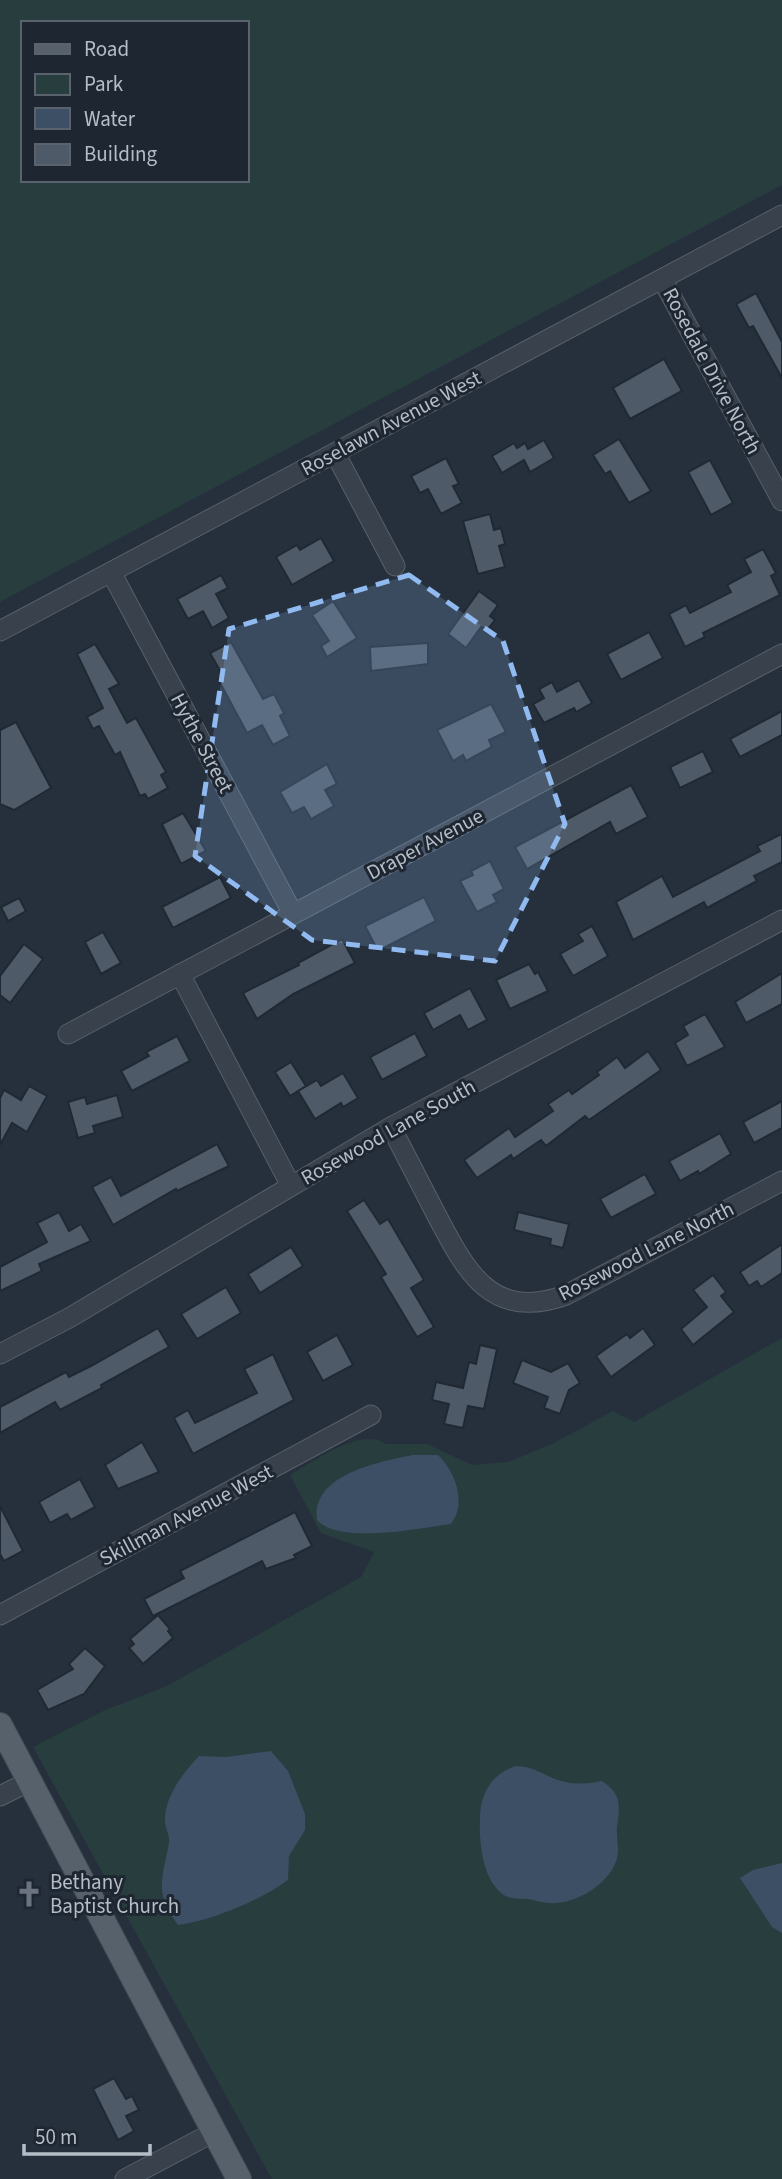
<svg xmlns="http://www.w3.org/2000/svg" width="782" height="2179" font-family="'Source Sans 3',sans-serif">
  <style>
    .green { fill: #283d3e; fill-rule: evenodd }
    .water { fill: #3c4f64 }
    .building { fill: #4e5a67; stroke: #202933; stroke-width: 2 }
    .lines { fill: none; stroke-linecap: round; stroke-linejoin: round }
    .minor-casing { stroke: #57606a; stroke-width: 21 }
    .major-casing { stroke: #424b55; stroke-width: 26 }
    .minor { stroke: #39424c; stroke-width: 19 }
    .major { stroke: #57616c; stroke-width: 24 }
    .marked { fill: #91baf1; fill-opacity: 0.2; stroke: #91baf1; stroke-width: 5; stroke-dasharray: 14 9; stroke-linejoin: round }
    .labels { text-anchor: middle; dominant-baseline: central; stroke-width: 6; stroke-linejoin: round; paint-order: stroke }
    .street-label { font-size: 21px; fill: #b5bdc7; stroke: #1e2731 }
    .poi-label { font-size: 21px; fill: #b5bdc7; stroke: #1e2731; text-anchor: start }
  </style>
  <rect width="100%" height="100%" fill="#25303c"/>
  <!-- green -->
  <g class="green">
    <path d="M0,0H782V185L0,602ZM23,23H247V180H23Z"/>
    <path d="M782,1338V2179H272L33,1747L105,1710L165,1687L361,1577L374,1552L321,1533L290,1475C313,1462 362,1426 386,1444H427L472,1465L508,1462L552,1444L613,1411L634,1422ZM412,1455H438C456,1472 467,1505 451,1524L398,1531L352,1533L321,1501C342,1470 377,1463 412,1455Z"/>
  </g>
  <!-- water -->
  <g class="water">
    <path d="M412,1455H438C456,1472 467,1504 451,1524C421,1528 339,1545 317,1520C311,1474 380,1462 412,1455Z"/>
    <path d="M271,1751L288,1771L305,1814V1830L289,1856L288,1880C261,1900 211,1921 178,1925C154,1892 162,1880 169,1843C170,1836 166,1830 165,1822C164,1797 183,1773 199,1756L226,1757Z"/>
    <path d="M516,1766C533,1766 543,1775 558,1780C571,1785 589,1784 602,1781C622,1795 620,1804 617,1827C616,1839 621,1852 615,1864C605,1887 573,1905 549,1903C542,1903 535,1900 528,1899C516,1898 507,1900 498,1890C482,1873 479,1841 480,1818C480,1794 492,1773 516,1766Z"/>
    <polygon points="782,1863 782,1933 772,1927 740,1878 753,1870"/>
  </g>
  <!-- building -->
  <g class="building">
    <polygon points="756,293 782,342 782,378 753,326 749,328 736,304"/>
    <polygon points="664,359 682,391 630,419 613,388"/>
    <polygon points="619,439 651,491 629,503 610,471 605,474 593,455"/>
    <polygon points="544,440 554,458 530,472 524,460 502,473 492,456 514,443 517,448 525,443 528,449"/>
    <polygon points="446,458 459,484 453,486 462,503 441,514 428,489 420,493 411,476"/>
    <polygon points="710,460 733,503 711,515 688,472"/>
    <polygon points="490,514 494,530 501,528 505,544 499,546 505,567 478,574 463,521"/>
    <polygon points="321,538 334,561 292,585 276,557 297,545 300,550"/>
    <polygon points="763,549 776,573 771,576 780,595 703,633 705,637 685,647 669,614 686,605 690,613 731,592 727,585 751,572 744,559"/>
    <polygon points="221,575 228,588 216,594 229,618 212,628 203,611 188,619 177,599"/>
    <polygon points="479,591 498,605 490,616 495,620 487,630 481,627 466,648 448,634"/>
    <polygon points="333,601 357,638 327,657 321,646 329,641 312,615"/>
    <polygon points="649,632 663,658 621,680 607,654"/>
    <polygon points="231,642 263,699 274,694 284,713 280,716 290,736 273,745 262,725 247,733 218,679 223,676 210,653"/>
    <polygon points="428,643 428,664 371,671 370,647"/>
    <polygon points="95,644 119,684 109,689 127,723 136,718 166,772 161,775 168,788 148,799 145,794 140,796 120,752 115,755 99,726 93,729 87,717 103,708 77,654"/>
    <polygon points="579,680 592,703 576,712 574,708 544,723 533,704 544,698 539,689 552,682 557,692"/>
    <polygon points="491,704 506,732 489,740 492,747 466,761 463,755 453,761 437,730"/>
    <polygon points="782,711 782,735 740,757 730,739"/>
    <polygon points="16,722 51,788 14,810 0,804 0,730"/>
    <polygon points="703,751 713,772 680,788 670,767"/>
    <polygon points="327,764 337,784 325,790 334,806 311,819 304,807 292,813 280,792"/>
    <polygon points="631,785 648,817 616,834 610,822 527,869 515,847"/>
    <polygon points="183,813 206,851 181,864 162,824"/>
    <polygon points="782,834 782,862 754,876 757,881 707,908 704,902 633,940 616,902 662,876 673,897 760,851 757,846"/>
    <polygon points="490,861 504,889 493,895 497,902 477,912 460,881 473,875 471,871"/>
    <polygon points="220,877 231,898 173,928 162,907"/>
    <polygon points="424,897 436,921 378,951 365,926"/>
    <polygon points="19,898 26,911 8,921 1,907"/>
    <polygon points="592,926 608,956 573,976 560,954 583,941 578,934"/>
    <polygon points="103,932 121,963 101,974 85,942"/>
    <polygon points="342,939 355,963 293,994 257,1019 243,993 299,965 298,963"/>
    <polygon points="24,944 43,959 10,1003 0,995 0,976"/>
    <polygon points="529,964 535,974 538,972 548,991 510,1009 496,980"/>
    <polygon points="782,973 782,1004 746,1023 735,1002"/>
    <polygon points="470,988 487,1020 468,1030 460,1015 433,1030 424,1013"/>
    <polygon points="705,1014 725,1047 687,1066 675,1043 688,1035 683,1026"/>
    <polygon points="415,1033 427,1056 382,1080 370,1057"/>
    <polygon points="177,1036 190,1061 132,1091 121,1071 149,1056 146,1052"/>
    <polygon points="648,1051 661,1070 589,1120 585,1116 546,1146 541,1140 513,1159 511,1155 477,1178 464,1160 509,1128 515,1137 553,1111 548,1104 569,1090 572,1094 599,1075 597,1072 617,1057 625,1068"/>
    <polygon points="291,1062 306,1086 290,1096 275,1072"/>
    <polygon points="343,1073 358,1098 343,1107 341,1103 315,1119 298,1091 317,1080 321,1086"/>
    <polygon points="29,1086 47,1096 27,1132 12,1123 0,1145 0,1098 4,1090 21,1100"/>
    <polygon points="117,1095 123,1117 93,1126 95,1133 78,1138 68,1102 85,1097 87,1104"/>
    <polygon points="782,1101 782,1128 754,1143 743,1122"/>
    <polygon points="720,1133 731,1154 699,1174 698,1171 680,1181 669,1161"/>
    <polygon points="217,1144 229,1166 177,1191 176,1189 113,1225 92,1187 111,1177 121,1196"/>
    <polygon points="645,1174 656,1194 611,1218 600,1199"/>
    <polygon points="364,1200 380,1224 388,1219 424,1280 411,1288 434,1327 417,1337 381,1277 386,1274 347,1211"/>
    <polygon points="59,1212 69,1231 81,1224 91,1241 39,1264 42,1271 0,1291 0,1267 47,1242 37,1223"/>
    <polygon points="518,1212 569,1224 563,1248 550,1245 551,1239 514,1230"/>
    <polygon points="782,1244 782,1273 761,1287 757,1281 749,1286 740,1272"/>
    <polygon points="291,1247 303,1266 260,1293 248,1274"/>
    <polygon points="713,1275 726,1292 721,1296 734,1312 693,1345 681,1329 707,1307 693,1290"/>
    <polygon points="226,1287 241,1313 197,1339 181,1314"/>
    <polygon points="158,1328 169,1347 101,1385 102,1388 60,1410 55,1402 0,1433 0,1407 66,1372 69,1377 91,1366"/>
    <polygon points="643,1328 655,1345 611,1377 596,1356 627,1334 630,1338"/>
    <polygon points="337,1335 353,1365 323,1381 307,1352"/>
    <polygon points="480,1345 497,1349 484,1409 468,1406 463,1428 444,1424 449,1404 432,1400 436,1382 463,1388 469,1362 476,1364"/>
    <polygon points="273,1354 294,1400 193,1454 174,1418 188,1410 195,1423 257,1393 244,1369"/>
    <polygon points="522,1360 551,1372 568,1363 580,1383 569,1390 560,1414 544,1408 548,1397 513,1383"/>
    <polygon points="142,1442 159,1472 118,1489 105,1465"/>
    <polygon points="80,1479 95,1507 71,1520 67,1514 50,1523 39,1502"/>
    <polygon points="0,1506 23,1551 4,1561 0,1554"/>
    <polygon points="295,1512 312,1546 294,1555 296,1558 266,1569 262,1561 153,1616 144,1599 184,1578 180,1571"/>
    <polygon points="158,1615 170,1629 168,1631 173,1638 143,1664 129,1648 134,1644 130,1639"/>
    <polygon points="85,1648 105,1666 84,1694 48,1710 37,1690 73,1669 69,1664"/>
    <polygon points="114,2078 126,2099 132,2096 139,2110 126,2116 134,2131 118,2140 93,2089"/>
  </g>
  <g class="lines">
    <!-- minor casing -->
    <g class="minor-casing">
      <g id="minor">
        <polyline points="662,279 782,501"/>
        <polyline points="335,453 395,566"/>
        <polyline points="111,572 293,914"/>
        <polyline points="0,631 782,215"/>
        <polyline points="180,974 291,1186"/>
        <polyline points="68,1034 782,654"/>
        <path d="M391,1127C406,1156 421,1185 436,1214C466,1271 491,1322 566,1295L782,1181"/>
        <polyline points="0,1354 69,1318 391,1127 782,920"/>
        <polyline points="0,1615 371,1415"/>
        <polyline points="0,1796 30,1781"/>
        <polyline points="125,2179 214,2132"/>
      </g>
    </g>
    <!-- major casing -->
    <g class="major-casing">
      <polyline id="major" points="0,1725 239,2179"/>
    </g>
    <!-- minor -->
    <use href="#minor" class="minor"/>
    <!-- major -->
    <use href="#major" class="major"/>
  </g>
  <!-- marked area -->
  <path class="marked" d="M409,575L503,641L565,824L495,961L312,940L195,856L229,629Z"/>
  <!-- icons -->
  <defs>
    <g id="church-bare" transform="scale(2.1)"><path d="M-1.2-6h2.4v3.5h3.3v2.4h-3.3V6h-2.4V-.1h-3.3v-2.4h3.3Z" fill="#6b7280" stroke="#1e2731" stroke-width="2.5" paint-order="stroke"/></g>
  </defs>
  <g fill-rule="evenodd">
    <use href="#church-bare" x="29" y="1894"/>
  </g>
  <g class="labels">
    <!-- street labels -->
    <g class="street-label">
      <text transform="translate(712 371) rotate(62)">Rosedale Drive North</text>
      <text transform="translate(391 423) rotate(-28)">Roselawn Avenue West</text>
      <text transform="translate(202 743) rotate(62)">Hythe Street</text>
      <text transform="translate(425 844) rotate(-28)">Draper Avenue</text>
      <text transform="translate(388 1132) rotate(-29)">Rosewood Lane South</text>
      <text transform="translate(646 1251) rotate(-27)">Rosewood Lane North</text>
      <text transform="translate(186 1515) rotate(-28)">Skillman Avenue West</text>
    </g>
    <!-- poi labels -->
    <g class="poi-label">
      <text x="50" y="1882">Bethany<tspan x="50" dy="24">Baptist Church</tspan></text>
    </g>
  </g>
  <!-- legend -->
  <rect x="21" y="21" width="228" height="161" fill="#1e2731" stroke="#5a636d" stroke-width="2"/>
  <rect x="35" y="44" width="35" height="10" fill="#57616c" stroke="#5a636d" stroke-width="2"/>
  <text x="84" y="56" font-size="21" fill="#b5bdc7">Road</text>
  <rect x="35" y="74" width="35" height="21" fill="#283d3e" stroke="#5a636d" stroke-width="2"/>
  <text x="84" y="91" font-size="21" fill="#b5bdc7">Park</text>
  <rect x="35" y="108" width="35" height="21" fill="#3c4f64" stroke="#5a636d" stroke-width="2"/>
  <text x="84" y="126" font-size="21" fill="#b5bdc7">Water</text>
  <rect x="35" y="144" width="35" height="21" fill="#4e5a67" stroke="#5a636d" stroke-width="2"/>
  <text x="84" y="161" font-size="21" fill="#b5bdc7">Building</text>
  <!-- scale -->
  <path d="M24 2144v10h126v-10" fill="none" stroke="#b5bdc7" stroke-width="3.5"/>
  <text x="35" y="2144" font-size="21" fill="#b5bdc7" stroke="#1e2731" stroke-width="5" paint-order="stroke">50 m</text>
</svg>
